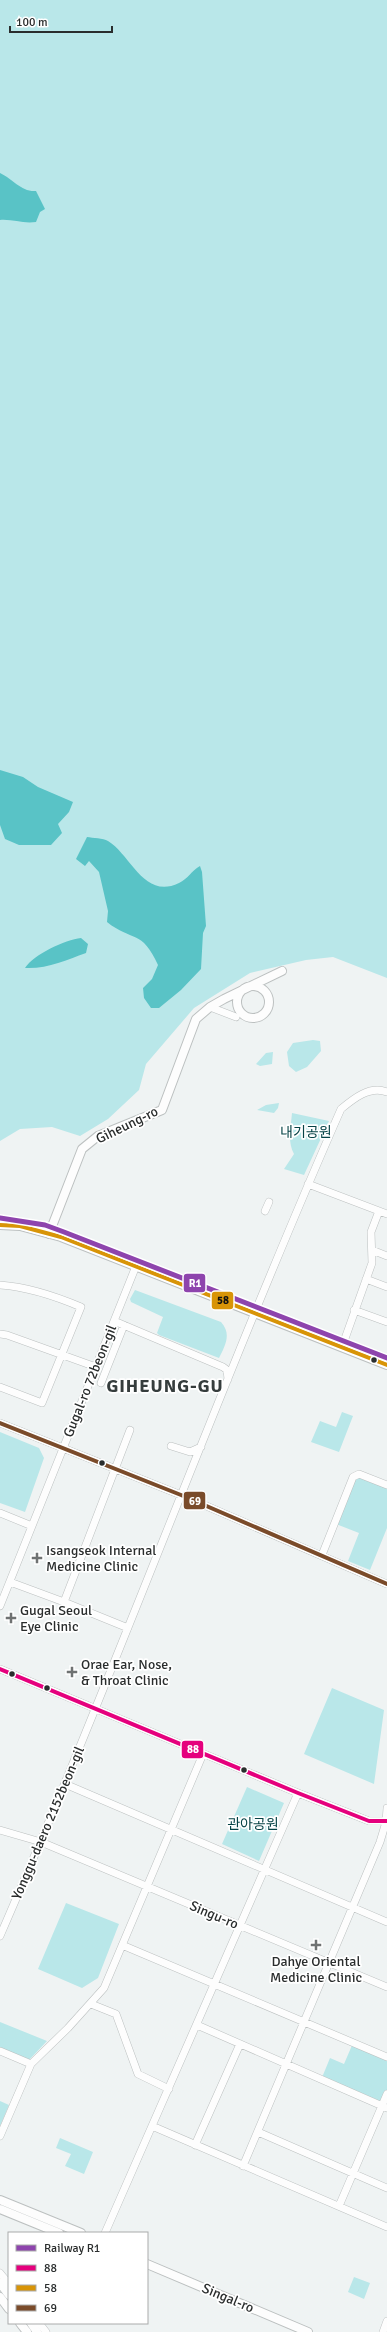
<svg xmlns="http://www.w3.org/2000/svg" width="387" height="2332" font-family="Signika,'Noto Sans KR',sans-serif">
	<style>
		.green { fill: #b9e7e9 }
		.water { fill: #59c3c6 }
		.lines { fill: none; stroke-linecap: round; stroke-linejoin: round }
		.minor-casing { stroke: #bcc0c0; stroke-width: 8 }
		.major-casing { stroke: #bcc0c0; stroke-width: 10 }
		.minor { stroke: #fdfdfd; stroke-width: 7 }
		.major { stroke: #fdfdfd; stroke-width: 8 }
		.bus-1-casing { stroke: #fff; stroke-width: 7 }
		.bus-2-casing { stroke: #fff; stroke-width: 7 }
		.bus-3-casing { stroke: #fff; stroke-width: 7 }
		.bus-1 { stroke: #e5007d; stroke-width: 4 }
		.bus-2 { stroke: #d89407; stroke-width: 4 }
		.bus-3 { stroke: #7a4b2a; stroke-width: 4 }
		.rail-1-casing { stroke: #fff; stroke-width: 8 }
		.rail-1 { stroke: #8e44ad; stroke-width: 5 }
		.bus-dot { fill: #2a2d2d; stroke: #fff; stroke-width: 1.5 }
		.poi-dot { fill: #6f7272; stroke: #fff; stroke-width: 1.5 }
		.labels { text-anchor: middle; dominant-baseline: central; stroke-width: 3.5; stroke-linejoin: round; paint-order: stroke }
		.street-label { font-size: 14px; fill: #2a2d2d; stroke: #fff }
		.park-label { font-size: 14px; fill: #064346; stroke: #fff }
		.poi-label { font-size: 14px; fill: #2a2d2d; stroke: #fff; text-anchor: start }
		.district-label { font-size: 18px; font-weight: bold; letter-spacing: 1px; fill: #363d3d; stroke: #fff }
		.line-badge { stroke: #fff; stroke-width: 1.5 }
		.badge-label { font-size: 11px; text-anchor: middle; font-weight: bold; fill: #fff }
		.pale-badge-label { font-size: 11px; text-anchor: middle; font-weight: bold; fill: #111 }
	</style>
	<rect width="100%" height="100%" fill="#eff3f3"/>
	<!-- green -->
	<path class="green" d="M0 0H387V978L333 957 306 960 250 973 194 1008 146 1064 139 1090 108 1119 80 1136 52 1127 20 1129 0 1141Z
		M313 1040 320 1041 321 1051 307 1067 296 1072 289 1066 287 1052 293 1043Z
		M273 1052 272 1064 260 1066 256 1064 266 1053Z
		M279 1103 278 1108 274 1113 257 1110 266 1105Z
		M292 1113 329 1121 304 1175 284 1169 294 1154C287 1141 291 1126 292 1113Z
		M135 1290 221 1322C232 1334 225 1346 219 1358L159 1335 157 1333 163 1317 131 1302 130 1299Z
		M342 1412 353 1416 339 1452 311 1442 320 1421 336 1427Z
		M0 1432 39 1448 44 1458 25 1512 0 1503Z
		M361 1477 387 1487V1528L370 1570 348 1561 359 1533 336 1524 354 1480Z
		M332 1688 384 1710 374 1784 304 1754Z
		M247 1787 284 1803 259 1861 222 1844Z
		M66 1903 119 1924 98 1978 82 1988 38 1969Z
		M0 2022 47 2041 29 2060 0 2049Z
		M353 2043 387 2057V2094L382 2106 321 2080 330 2058 344 2064Z
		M0 2101 9 2105 0 2126Z
		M60 2138 93 2152 84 2174 65 2166 71 2154 56 2148Z
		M354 2277 370 2283 364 2299 348 2292Z"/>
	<!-- water -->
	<path class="water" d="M0 173C13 179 21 192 36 191L45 209 40 212 36 222C23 224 13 219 0 220Z
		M0 770 23 777 38 787 73 802 69 812 58 824 62 833 51 845H19L5 839 0 825Z
		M87 837C93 838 103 838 108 841 131 855 144 900 179 883 188 879 191 871 200 866L202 872 206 926 203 933 201 969 181 990 159 1008H151L144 998 143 988 152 979 158 965C142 929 132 942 107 922L108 911 99 872 89 861 85 866 76 859Z
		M81 938 88 944 86 953C66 960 48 969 25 968 34 954 65 940 81 938Z"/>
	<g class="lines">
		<!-- minor casing -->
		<g class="minor-casing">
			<path id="minor" d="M210 1007 236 1017
				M308 1184 387 1214
				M265 1211 269 1202
				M372 1250 387 1256
				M366 1279 387 1287
				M0 1285C29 1287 55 1296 81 1307L42 1403 0 1387
				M354 1310 387 1322
				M114 1321 223 1367 227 1370 228 1379
				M0 1334 7 1335 96 1367
				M342 1347 372 1263 371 1232 379 1211
				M101 1383 124 1325
				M0 1423 181 1495 387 1584
				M171 1446 190 1452 201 1447
				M0 1513 32 1526
				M322 1555 353 1477 359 1474 387 1485
				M10 1582 64 1602 130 1430
				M64 1602 128 1628
				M0 1606 136 1266
				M0 1669 298 1793 369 1821H387
				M65 1784 387 1922
				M0 1830 41 1842 387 1987
				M0 1936C119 1663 221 1382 341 1109 353 1099 370 1085 387 1092
				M122 1945 387 2057
				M91 2004 116 2014 138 2074 169 2089
				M197 2025 387 2108
				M0 2051 31 2064
				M152 2126 387 2227
				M258 2132 387 2188
				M0 2136 31 2064 68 2028 104 1988 203 1754
				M195 2145 240 2044
				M243 2166 380 1842 386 1822 387 1808
				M339 2206 387 2094
				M105 2233 298 1793
				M0 2273 9 2284
				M39 2323 46 2332
				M383 2332 387 2321"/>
		</g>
		<!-- major casing -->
		<g class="major-casing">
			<path id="major" d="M237 1002a16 16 0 1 1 32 0a16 16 0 1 1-32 0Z
				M0 1225 20 1226 61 1237 387 1365
				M49 1234 82 1149 98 1136 162 1110 196 1019 210 1007 224 999 282 971
				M0 2200 81 2233
				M0 2209 59 2233
				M147 2264 308 2332
				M0 2283 9 2295
				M0 2297 9 2309
				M20 2323 27 2332
				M31 2323 37 2332"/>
		</g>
		<!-- minor -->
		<use href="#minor" class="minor"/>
		<!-- major -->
		<use href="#major" class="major"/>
		<!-- bus-1 casing -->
		<g class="bus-1-casing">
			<path id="bus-1" d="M0 1669 298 1793 369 1821H387"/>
		</g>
		<!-- bus-2 casing -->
		<g class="bus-2-casing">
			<path id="bus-2" d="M0 1225 20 1226 61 1237 387 1365"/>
		</g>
		<!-- bus-3 casing -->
		<g class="bus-3-casing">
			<path id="bus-3" d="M0 1423 181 1495 387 1584"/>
		</g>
		<!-- bus-1 -->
		<use href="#bus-1" class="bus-1"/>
		<!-- bus-2 -->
		<use href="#bus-2" class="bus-2"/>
		<!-- bus-3 -->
		<use href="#bus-3" class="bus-3"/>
		<!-- rail-1 casing -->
		<g class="rail-1-casing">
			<path id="rail-1" d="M0 1218 45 1225 64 1232 387 1358"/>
		</g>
		<!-- rail-1 -->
		<use href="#rail-1" class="rail-1"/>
	</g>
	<!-- markers -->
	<g class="bus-dot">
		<circle cx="374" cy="1360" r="3.5"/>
		<circle cx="102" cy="1463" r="3.5"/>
		<circle cx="12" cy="1674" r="3.5"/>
		<circle cx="47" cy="1688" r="3.5"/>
		<circle cx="244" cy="1770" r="3.5"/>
	</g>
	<g class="poi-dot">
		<path d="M35 1552h4v4h4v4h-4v4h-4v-4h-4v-4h4z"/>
		<path d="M9 1612h4v4h4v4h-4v4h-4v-4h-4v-4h4z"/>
		<path d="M70 1666h4v4h4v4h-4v4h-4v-4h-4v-4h4z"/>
		<path d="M314 1939h4v4h4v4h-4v4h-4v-4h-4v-4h4z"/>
	</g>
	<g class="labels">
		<!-- street labels -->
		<g class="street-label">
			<text transform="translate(127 1125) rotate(-26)">Giheung-ro</text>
			<text transform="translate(90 1381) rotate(-68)">Gugal-ro 72beon-gil</text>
			<text transform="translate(48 1823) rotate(-67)">Yonggu-daero 2152beon-gil</text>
			<text transform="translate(214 1915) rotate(23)">Singu-ro</text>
			<text transform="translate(228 2298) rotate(23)">Singal-ro</text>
		</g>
		<!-- park labels -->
		<g class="park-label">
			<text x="306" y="1132">내기공원</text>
			<text x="253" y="1824">관아공원</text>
		</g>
		<!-- poi labels -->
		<g class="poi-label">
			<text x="46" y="1550">Isangseok Internal<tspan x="46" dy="16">Medicine Clinic</tspan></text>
			<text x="20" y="1610">Gugal Seoul<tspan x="20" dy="16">Eye Clinic</tspan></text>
			<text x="81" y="1664">Orae Ear, Nose,<tspan x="81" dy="16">&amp; Throat Clinic</tspan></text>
			<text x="316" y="1961" text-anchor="middle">Dahye Oriental<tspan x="316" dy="16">Medicine Clinic</tspan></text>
		</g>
		<!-- district labels -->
		<g class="district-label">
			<text x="165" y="1386">GIHEUNG-GU</text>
		</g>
	</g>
	<g class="line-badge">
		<rect x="183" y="1273" width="23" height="20" rx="4" fill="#8e44ad"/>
		<rect x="211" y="1291" width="23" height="19" rx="4" fill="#d89407"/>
		<rect x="183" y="1491" width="23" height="19" rx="4" fill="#7a4b2a"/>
		<rect x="181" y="1740" width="23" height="19" rx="4" fill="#e5007d"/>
	</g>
	<g class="badge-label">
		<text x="195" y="1287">R1</text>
		<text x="195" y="1505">69</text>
		<text x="193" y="1753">88</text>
	</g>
	<g class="pale-badge-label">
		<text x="223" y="1304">58</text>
	</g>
	<!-- legend -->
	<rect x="8" y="2232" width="140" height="92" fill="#ffffff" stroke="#aaabab"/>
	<rect x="16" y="2245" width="20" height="6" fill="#8e44ad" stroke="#aaabab"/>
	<text x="44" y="2252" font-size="12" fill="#2a2d2d">Railway R1</text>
	<rect x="16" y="2265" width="20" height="6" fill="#e5007d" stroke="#aaabab"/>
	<text x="44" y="2272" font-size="12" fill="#2a2d2d">88</text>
	<rect x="16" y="2285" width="20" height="6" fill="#d89407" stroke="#aaabab"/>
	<text x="44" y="2292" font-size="12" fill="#2a2d2d">58</text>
	<rect x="16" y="2305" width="20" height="6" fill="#7a4b2a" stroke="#aaabab"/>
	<text x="44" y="2312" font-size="12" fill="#2a2d2d">69</text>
	<!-- scale -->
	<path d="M10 26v6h102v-6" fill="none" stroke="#2a2d2d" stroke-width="2"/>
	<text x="16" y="26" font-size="12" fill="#2a2d2d" stroke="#ffffff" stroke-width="3" paint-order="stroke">100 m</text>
</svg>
